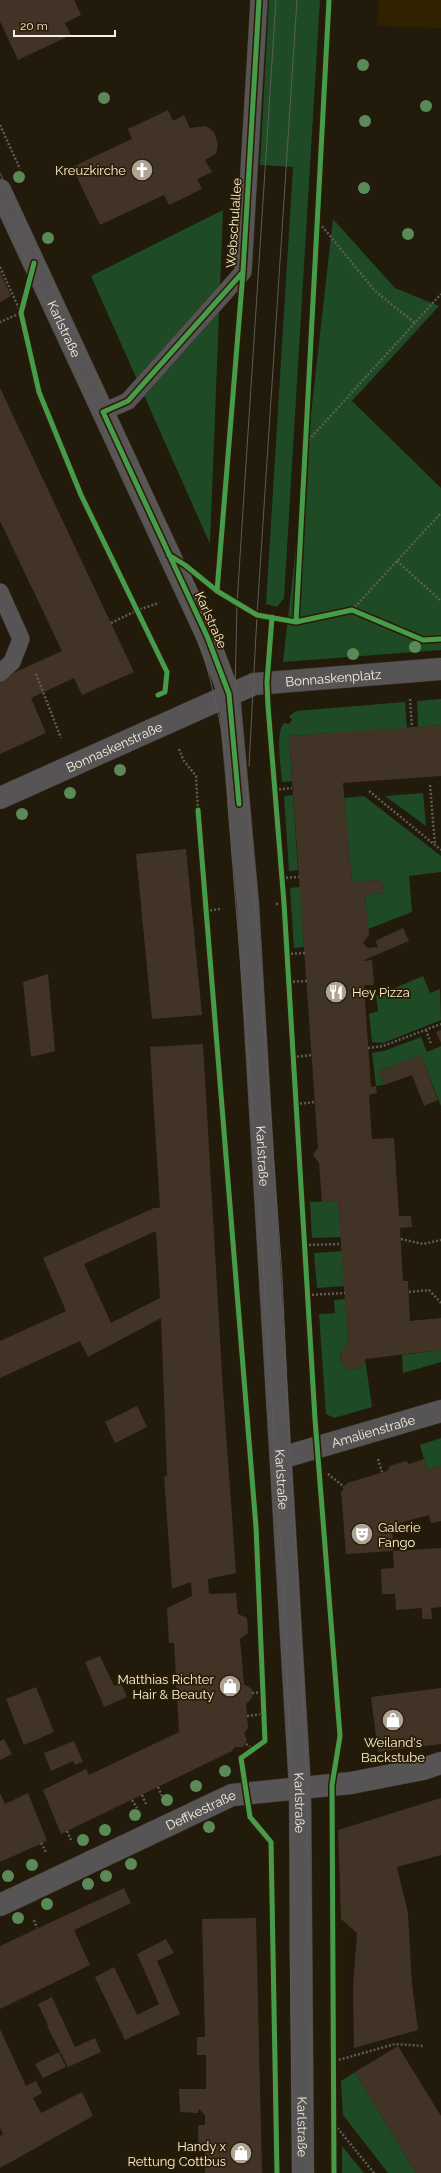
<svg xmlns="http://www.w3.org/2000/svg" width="441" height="2173" font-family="Raleway,sans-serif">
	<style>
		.built { fill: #312101 }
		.green { fill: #1e4b25 }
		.building { fill: #413427; fill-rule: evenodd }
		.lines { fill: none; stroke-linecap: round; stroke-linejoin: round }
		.service-casing { stroke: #3e372a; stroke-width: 18 }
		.minor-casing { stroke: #3e372a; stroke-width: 23 }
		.tertiary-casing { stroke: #3e372a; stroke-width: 23 }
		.path { stroke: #5f5b58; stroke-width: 2.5; stroke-dasharray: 2 2; stroke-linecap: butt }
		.service { stroke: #575456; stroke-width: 17 }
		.minor { stroke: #575456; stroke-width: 22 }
		.tertiary { stroke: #575456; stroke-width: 22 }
		.tram { stroke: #5e5b57; stroke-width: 1 }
		.cycleway-casing { stroke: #2b1d02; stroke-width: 8 }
		.cycleway { stroke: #469c4c; stroke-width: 5 }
		.tree { fill: #5b8a58 }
		.labels { text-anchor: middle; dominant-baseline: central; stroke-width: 3.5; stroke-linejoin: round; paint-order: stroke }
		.poi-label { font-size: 13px; fill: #f8efdf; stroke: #2b1d02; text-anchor: end }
		.street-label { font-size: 13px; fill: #f8efdf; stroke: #2b1d02 }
	</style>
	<rect width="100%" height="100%" fill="#221a0b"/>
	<!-- built -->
	<path class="built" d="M379 0H441V28L377 26Z"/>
	<!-- green -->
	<path class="green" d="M269 0H320L284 598 277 607 266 604 293 167 260 165Z
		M223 210 210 544 91 276Z
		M333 219 395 288 439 306 352 401 441 488V650L283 662Z
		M441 699V725L418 727 417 701Z
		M405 702 407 728 289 736 292 781 282 782C281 767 275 734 284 723L289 724 292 720 289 716 296 711Z
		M423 793 426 826 385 796Z
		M293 795 298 870 289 871 284 796Z
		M364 796 441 856V872L409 876 412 912 368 929 365 895 383 893 382 880 352 882 344 798Z
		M300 887 304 947 294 948 290 888Z
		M423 976 430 993 440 989 441 1020 383 1043 372 1042 369 1014 378 1011 376 996Z
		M421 1037 427 1052 441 1046V1106L421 1055 379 1071 384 1085 376 1086 372 1053 384 1051Z
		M338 1201 341 1237 312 1238 310 1202Z
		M342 1251 345 1286 317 1288 314 1253Z
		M346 1299 348 1345C326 1361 357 1383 365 1359L372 1407 334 1418 326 1414 319 1314 335 1313 334 1300Z
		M441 1350V1362L403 1373 402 1355Z
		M441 1438V1465L427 1470 420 1445Z
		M355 2072 416 2173H388L343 2115 341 2081Z
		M342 2146 364 2173H342Z"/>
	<!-- building -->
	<path class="building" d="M0 0H74L81 15 65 23 71 35 18 60 0 21Z
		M168 110 173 121 184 115 190 128 206 126 214 132 218 144 216 154 205 160 212 172 197 179 202 189 169 205 164 195 100 225 72 167 132 139 128 129Z
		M0 272 11 296 0 302Z
		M0 388 134 672 82 695 74 678 31 698 46 733 0 754V679L62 651 0 521Z
		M441 725V776L343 783 352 882 382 880 383 893 365 895 369 935 363 943 368 948 378 947 375 941 403 928 409 941 362 961 372 960 374 985H364L371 1087 376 1086 377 1093 369 1095 372 1139 394 1138 399 1216H411L412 1227 400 1228 403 1281H408L410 1321 441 1318V1350L365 1359 363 1365 356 1369 348 1370 342 1365 340 1357 342 1350 348 1345 338 1201 322 1202 319 1163 313 1155 318 1147 289 736Z
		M186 849 202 1015 152 1019 136 854Z
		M48 974 55 1051 31 1057 23 982Z
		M441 1030V1043L436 1032Z
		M203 1044 223 1391 236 1573 208 1579 209 1594 236 1593 238 1614 247 1618 248 1633 240 1639 244 1684 252 1689V1698L246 1704 248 1728 244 1733 247 1740 243 1747H235L232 1751 61 1834 43 1790 86 1769 89 1775 179 1732 174 1643H169L167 1608 192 1596 191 1582 172 1589 164 1477 167 1476 161 1318 88 1357 80 1341 0 1378V1341L66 1311 43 1258 154 1208H160L150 1047ZM156 1231 160 1298 111 1323 84 1264Z
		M421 1055 438 1100 424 1106 412 1075 384 1085 379 1071Z
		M137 1406 147 1427 115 1443 105 1422Z
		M424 1459 427 1470 441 1465V1521L431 1523 429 1515 392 1525 393 1551 346 1554 341 1492 347 1483 387 1471 390 1466 406 1461 409 1464Z
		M441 1548V1607L431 1608 432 1619H422V1608L396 1610 395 1594H382L381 1569 394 1568 393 1551Z
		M100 1656 114 1686 121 1683 127 1697 104 1707 85 1662Z
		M36 1687 54 1732 24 1745 6 1699Z
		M441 1688V1744L378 1752 371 1697Z
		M4 1739 12 1754 0 1760V1741Z
		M74 1741 83 1762 75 1765 73 1761 51 1771 44 1753Z
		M0 1793 5 1804 28 1793 47 1841 0 1862Z
		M441 1798V1855L397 1867 408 1913 412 1984 418 2030 354 2048 353 1986 357 1933 341 1919 338 1830Z
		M124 1888 131 1903 74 1930 90 1965 0 2009V1946Z
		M256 1918 262 2173H205V2145H198V2125H205V2115L199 2109 198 2113 180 2112 179 2089H206V2055H197V2037H205L202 1919Z
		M166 1939 174 1953 157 1961 180 2014 125 2040 95 1977 114 1967 137 2015 159 2004 137 1954Z
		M52 1997 75 2047 95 2038 101 2052 68 2067 47 2026 48 2025 38 2004Z
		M0 2029 26 2086 36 2081 42 2093 33 2098 41 2113 82 2092 93 2116 0 2168V2136L3 2134 0 2128Z
		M398 2046 441 2116V2173H416L355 2072Z
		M59 2052 66 2067 43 2078 35 2064Z"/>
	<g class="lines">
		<!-- service casing -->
		<g class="service-casing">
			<path id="service" d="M103 412 128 401 243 272 259 0
				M0 592 21 639 12 662 0 673"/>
		</g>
		<!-- minor casing -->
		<g class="minor-casing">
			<g id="minor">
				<path id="s1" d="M0 798 254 684 441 669"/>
				<path id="s2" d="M281 1458 441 1411"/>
				<path id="s3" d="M0 1905 232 1795 351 1783 423 1769 441 1763"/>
			</g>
		</g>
		<!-- tertiary casing -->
		<g class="tertiary-casing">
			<g id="tertiary">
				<path id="s4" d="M0 190 207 636 229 694 248 905 300 1788 303 2173"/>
			</g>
		</g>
		<!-- path -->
		<path class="path" d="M0 125 20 169
			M317 220 375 291 415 323
			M0 267 21 313 0 322
			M306 443 441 294
			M397 561 441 601
			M352 610 441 513
			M111 623 138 610 159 603
			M36 674 61 738
			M410 699 412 727
			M179 749 184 761 196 776 198 810
			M430 785 435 845
			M275 790 292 788
			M369 791 441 850
			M282 878 299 877
			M276 904 284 903
			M206 911 220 909
			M287 954 305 953
			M289 982 307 981
			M426 1030 431 1044
			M368 1048 383 1046 441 1024
			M293 1057 312 1055
			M296 1104 315 1102
			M401 1239 423 1244 441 1240
			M305 1245 341 1244
			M409 1292 429 1290 441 1303
			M308 1295 345 1293
			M378 1459 382 1472
			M328 1474 344 1487
			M252 1693 263 1692
			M247 1716 264 1714
			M246 1744 253 1749
			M158 1787 162 1796
			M142 1795 146 1804
			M132 1800 137 1808
			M67 1831 71 1840
			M41 1843 46 1852
			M34 1920 37 1928
			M335 2061 395 2044 424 2046
			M335 2125 374 2173"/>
		<!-- service -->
		<use href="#service" class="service"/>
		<!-- minor -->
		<use href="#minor" class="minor"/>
		<!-- tertiary -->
		<use href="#tertiary" class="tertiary"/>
		<!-- tram -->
		<path class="tram" d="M276 0 237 603 235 692 228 765V806L258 1182 285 1612 291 1789 290 1939 293 2173
			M0 173 198 594 223 649 232 682
			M0 204 189 613C206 658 217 702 225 750
			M236 700 247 791 282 1276 290 1455 298 1581 307 1787 312 2173
			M249 766 257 615 297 0"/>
		<!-- cycleway casing -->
		<g class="cycleway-casing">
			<path id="cycleway" d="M34 263 21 313 39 392 81 495 167 672 165 692 158 695
				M169 555 185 565 217 591 257 615 296 622 352 610 423 640 441 639
				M217 591 243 272 259 0
				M272 617 267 682 268 706 284 903 315 1419 340 1736 332 1785 334 2173
				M296 622 329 0
				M239 804 229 694 207 636 103 412 128 401 243 272
				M198 810 256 1527 265 1741 241 1758 250 1817 271 1842 277 2173"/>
		</g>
		<!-- cycleway -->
		<use href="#cycleway" class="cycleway"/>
	</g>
	<!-- trees -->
	<g class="tree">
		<circle cx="363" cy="65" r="6"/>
		<circle cx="104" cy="98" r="6"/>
		<circle cx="426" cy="106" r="6"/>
		<circle cx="365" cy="121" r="6"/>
		<circle cx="19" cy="177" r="6"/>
		<circle cx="364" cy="188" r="6"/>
		<circle cx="408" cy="234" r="6"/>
		<circle cx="48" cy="238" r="6"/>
		<circle cx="415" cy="647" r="6"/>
		<circle cx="353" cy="654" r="6"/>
		<circle cx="120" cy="770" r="6"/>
		<circle cx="70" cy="793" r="6"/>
		<circle cx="22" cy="814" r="6"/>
		<circle cx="225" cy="1771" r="6"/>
		<circle cx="196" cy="1786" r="6"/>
		<circle cx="167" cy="1800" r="6"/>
		<circle cx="135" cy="1815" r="6"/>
		<circle cx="209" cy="1827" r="6"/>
		<circle cx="105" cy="1830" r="6"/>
		<circle cx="83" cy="1840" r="6"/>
		<circle cx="131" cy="1864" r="6"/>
		<circle cx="32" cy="1865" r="6"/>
		<circle cx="8" cy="1876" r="6"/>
		<circle cx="106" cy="1876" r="6"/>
		<circle cx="88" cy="1884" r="6"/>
		<circle cx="47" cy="1904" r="6"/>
		<circle cx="18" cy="1918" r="6"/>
	</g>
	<!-- icons -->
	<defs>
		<g id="church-disc" transform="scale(1.15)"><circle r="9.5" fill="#ada495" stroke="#2b1d02"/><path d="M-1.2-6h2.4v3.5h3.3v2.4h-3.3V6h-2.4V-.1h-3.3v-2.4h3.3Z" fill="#fff"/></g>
		<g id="restaurant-disc" transform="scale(1.15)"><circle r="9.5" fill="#ada495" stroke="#2b1d02"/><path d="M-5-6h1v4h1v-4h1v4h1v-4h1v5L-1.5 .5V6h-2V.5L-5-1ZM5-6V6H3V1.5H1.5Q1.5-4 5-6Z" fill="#fff"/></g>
		<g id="theatre-disc" transform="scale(1.15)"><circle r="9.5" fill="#ada495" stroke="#2b1d02"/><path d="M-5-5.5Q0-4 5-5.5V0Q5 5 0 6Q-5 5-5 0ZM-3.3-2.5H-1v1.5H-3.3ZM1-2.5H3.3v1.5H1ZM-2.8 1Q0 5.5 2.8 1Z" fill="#fff"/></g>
		<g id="shop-disc" transform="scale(1.15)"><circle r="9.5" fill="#ada495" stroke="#2b1d02"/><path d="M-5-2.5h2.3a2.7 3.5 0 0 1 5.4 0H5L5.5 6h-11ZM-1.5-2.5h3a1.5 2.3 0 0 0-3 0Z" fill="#fff"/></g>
	</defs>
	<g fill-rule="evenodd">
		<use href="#church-disc" x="142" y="170"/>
		<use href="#restaurant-disc" x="336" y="992"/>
		<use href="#theatre-disc" x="362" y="1534"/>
		<use href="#shop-disc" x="230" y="1686"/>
		<use href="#shop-disc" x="393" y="1720"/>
		<use href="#shop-disc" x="241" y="2153"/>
	</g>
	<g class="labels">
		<!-- poi labels -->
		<g class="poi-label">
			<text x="126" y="170">Kreuzkirche</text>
			<text x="352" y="992" text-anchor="start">Hey Pizza</text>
			<text x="378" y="1527" text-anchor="start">Galerie<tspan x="378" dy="15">Fango</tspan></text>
			<text x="214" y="1679">Matthias Richter<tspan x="214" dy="15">Hair &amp; Beauty</tspan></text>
			<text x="393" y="1742" text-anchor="middle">Weiland's<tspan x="393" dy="15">Backstube</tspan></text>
			<text x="226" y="2146">Handy x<tspan x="226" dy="15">Rettung Cottbus</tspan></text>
		</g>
		<!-- street labels -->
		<g class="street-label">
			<text transform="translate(234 223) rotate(-86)">Webschulallee</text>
			<text stroke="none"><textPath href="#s4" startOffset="153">Karlstraße</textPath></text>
			<text transform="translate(211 620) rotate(66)">Karlstraße</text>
			<text stroke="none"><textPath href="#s1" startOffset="358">Bonnaskenplatz</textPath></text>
			<text stroke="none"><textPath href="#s1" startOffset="125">Bonnaskenstraße</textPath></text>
			<text stroke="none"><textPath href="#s4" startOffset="1017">Karlstraße</textPath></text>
			<text stroke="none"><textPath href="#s2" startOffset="96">Amalienstraße</textPath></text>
			<text stroke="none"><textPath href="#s4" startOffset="1341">Karlstraße</textPath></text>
			<text stroke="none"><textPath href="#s4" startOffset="1665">Karlstraße</textPath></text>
			<text stroke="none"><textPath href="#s3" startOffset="222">Deffkestraße</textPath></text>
			<text stroke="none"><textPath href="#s4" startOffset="1989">Karlstraße</textPath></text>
		</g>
	</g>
	<!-- scale -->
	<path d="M14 30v6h101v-6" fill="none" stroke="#f8efdf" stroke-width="2"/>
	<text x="20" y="30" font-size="12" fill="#f8efdf" stroke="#2b1d02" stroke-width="3" paint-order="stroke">20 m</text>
</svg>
